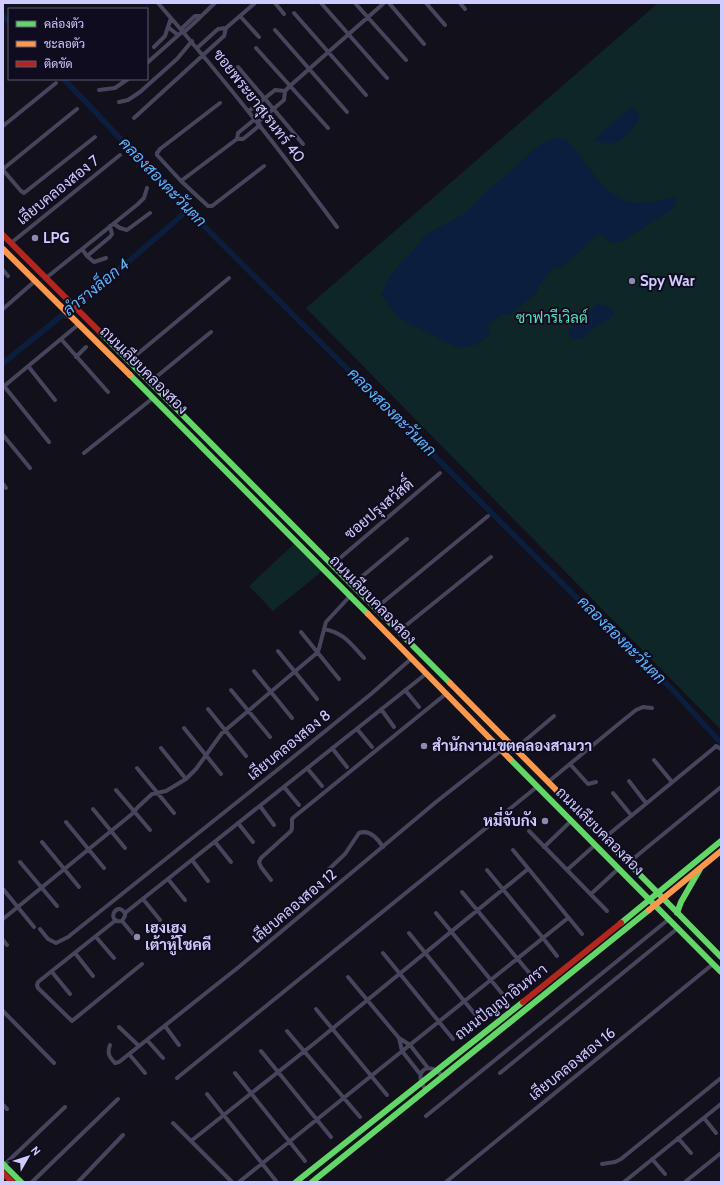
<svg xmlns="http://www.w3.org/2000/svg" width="724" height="1185" font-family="Cabin,Sarabun,sans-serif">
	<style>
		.green { fill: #0f2626 }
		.water { fill: #0c1e3d }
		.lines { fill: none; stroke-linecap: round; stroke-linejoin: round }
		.canal { stroke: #0c1e3d; stroke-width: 5.5 }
		.street { stroke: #46455c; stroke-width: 4 }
		.fast { stroke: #63d668; stroke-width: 6 }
		.slow { stroke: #ff974d; stroke-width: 6 }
		.jam { stroke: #b3261e; stroke-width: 6 }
		.poi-dot { fill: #8e8aaf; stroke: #0f0c1f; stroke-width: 1.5 }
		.labels { text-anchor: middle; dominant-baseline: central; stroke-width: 4; stroke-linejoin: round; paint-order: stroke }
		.street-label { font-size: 15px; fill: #d0cbff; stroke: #0f0c1f }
		.poi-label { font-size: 15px; font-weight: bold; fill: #d0cbff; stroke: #0f0c1f; text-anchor: start }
		.park-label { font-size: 15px; fill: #57dfba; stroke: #0f0c1f }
		.water-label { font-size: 16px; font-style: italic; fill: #59b5ff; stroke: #0f0c1f }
	</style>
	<rect width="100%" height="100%" fill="#12101b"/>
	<!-- green -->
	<path class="green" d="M658 3H721V730L306 308Z
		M297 541 325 569 273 611 249 586Z"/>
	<!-- water -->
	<path class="water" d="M633 106 640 117C636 126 634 128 627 135 615 146 609 144 594 141L597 136Z
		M556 137C561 139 567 141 570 143 576 148 581 157 585 163 615 202 627 211 676 196L675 207 625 240 613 244 598 234 563 267 554 268 539 285 537 292 511 315 502 314 488 325 490 334C478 344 471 350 454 346L400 319 381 295 392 273 411 253 425 235 462 215 482 195 502 179 538 146Z
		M597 304C605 305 609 306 614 312L609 319 592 329 581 339H571L568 331 575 323Z"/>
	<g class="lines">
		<!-- canal -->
		<path class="canal" d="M3 16 9 22
			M64 79 187 209 587 608 670 687 721 743
			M3 363 128 262 180 217 187 209"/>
		<!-- street -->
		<path class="street" d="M158 3C221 75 280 150 337 227
			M275 3 284 14
			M321 3 387 78
			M355 3 406 60
			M389 3 424 44
			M426 3 445 25
			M460 3 465 9
			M294 13 366 95
			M240 16 259 37
			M168 27 178 35
			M181 29 195 16H200
			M275 30 347 112
			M184 32C195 23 204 13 215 3
			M154 47 165 36 171 18
			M197 48 218 29 226 28 255 3
			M256 48 328 128
			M147 63 183 31
			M238 67 303 144
			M99 90 115 88 128 79
			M119 102 128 100 140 92 177 59 192 41
			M220 103 160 149 157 153V155L181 181 208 206H212L264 166
			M249 111 275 90 285 91
			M134 118 224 36 226 28
			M258 122 284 100 285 91 291 85 384 3
			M3 126 56 83
			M237 139 238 133 255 119
			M3 169 77 109
			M3 170 21 191 24 193 95 137
			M181 181 237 139H243L260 125
			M114 224 120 228 127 230 150 213
			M11 243 120 155
			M82 249 87 256 110 237 112 234 110 226
			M87 256 94 262 106 258
			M3 270 8 276
			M46 278 138 204 144 198 147 188
			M3 309 35 281
			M61 339 108 392
			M76 357 86 347
			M129 361 229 278
			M28 366 55 400
			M150 382 211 332
			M4 386 49 442
			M3 387 79 324
			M3 435 30 468
			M84 453 153 398
			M3 484 6 488
			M333 564 440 473
			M353 584 407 539
			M376 608 488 516
			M324 629C344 633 350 643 364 658
			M399 631 491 557
			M301 632 339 679
			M278 651 317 699
			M254 671 292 718
			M231 690 270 737
			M405 690 419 707
			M208 709 246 756
			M381 709 394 727
			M184 728 221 774
			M357 729 372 747
			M161 748 186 779
			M332 748 347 767
			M515 749 554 716
			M654 760 672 782
			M570 764 588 784 596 782
			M137 768 174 813
			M307 768 322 786
			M629 781 646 803
			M548 782 621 722 636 710 643 707 652 708
			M284 787 299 805
			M116 790 150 830
			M613 793 631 815
			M260 806 274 825
			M93 809 125 848
			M66 822 104 868
			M238 823 253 842
			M529 831 607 911
			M603 839 714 748 716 746 721 749
			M42 842 79 887
			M215 842 231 862
			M544 847 571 821
			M513 850 582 934
			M192 860 208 881
			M20 862 57 906
			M628 863 721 787
			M328 870 345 854 359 833C370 829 378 839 383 847
			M487 870 543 938 557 956
			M567 870 595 845
			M168 879 185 900
			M271 880 261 867 259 862 261 858 291 831 292 828V819L294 817 447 693
			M3 889 34 927
			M462 892 531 975
			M591 894 618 869
			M143 899 160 920
			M125 913C115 900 106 924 122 921L125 916V913L427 673
			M436 913 504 996
			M3 919 132 814 138 807 152 794 166 791 186 779 196 769 222 733 318 652 326 622 351 595
			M116 920 38 982 37 985 38 988 72 1021 142 964
			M122 921 137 939
			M40 929 48 939 56 943 68 937 276 771 371 694 412 658
			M409 933 478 1018
			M96 937 114 958
			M3 940 7 945
			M75 953 93 976
			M383 953 453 1039
			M52 972 70 994
			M348 977 399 1038 410 1045 428 1068
			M316 1009 387 1095
			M3 1011 54 1063
			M165 1026 179 1045
			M119 1027 139 1046
			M287 1031 360 1117
			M399 1038 402 1051 420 1074
			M147 1040 163 1058
			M110 1045C107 1053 109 1057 115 1063L119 1062 240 966 436 802 502 750
			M261 1051 331 1137
			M129 1054 145 1073
			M235 1073 305 1161
			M500 1073 678 928
			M177 1078 538 786
			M426 1090C411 1071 430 1060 442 1076
			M207 1094 276 1181
			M3 1105 7 1109
			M426 1116 669 919
			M704 1118 716 1133
			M173 1123 232 1182
			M678 1138 691 1153
			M191 1141 316 1042 528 869
			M652 1159 665 1174
			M602 1164 615 1162 621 1159 721 1078
			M3 1166 65 1107
			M32 1182 118 1099
			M78 1182 123 1135
			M239 1182 568 918
			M446 1182 713 964
			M624 1182 721 1104
			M685 1182 721 1153"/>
		<!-- fast -->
		<path class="fast" d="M101 333 450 683
			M130 375 368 614
			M510 759 721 972
			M579 813 721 957
			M677 913 681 902 700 869
			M621 923 721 841
			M3 1164 21 1182
			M296 1182 523 1002
			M312 1182 649 910"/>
		<!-- slow -->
		<path class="slow" d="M3 249 130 375
			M368 614 510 759
			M450 683 579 813
			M649 910 721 851"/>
		<!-- jam -->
		<path class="jam" d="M3 235 101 333
			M523 1002 621 923
			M3 1173 12 1182"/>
	</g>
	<!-- markers -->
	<g class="poi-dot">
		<circle cx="35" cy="238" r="4"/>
		<circle cx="632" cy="281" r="4"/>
		<circle cx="424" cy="746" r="4"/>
		<circle cx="545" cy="821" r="4"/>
		<circle cx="137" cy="937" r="4"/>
	</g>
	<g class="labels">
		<!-- street labels -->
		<g class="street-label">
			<text transform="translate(259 106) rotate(52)">ซอยพระยาสุเรนทร์ 40</text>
			<text transform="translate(58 190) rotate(-39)">เลียบคลองสอง 7</text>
			<text transform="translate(144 370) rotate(45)">ถนนเลียบคลองสอง</text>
			<text transform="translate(379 509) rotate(-40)">ซอยปรุงสวัสดิ์</text>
			<text transform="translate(373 600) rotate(46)">ถนนเลียบคลองสอง</text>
			<text transform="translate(289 745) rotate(-39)">เลียบคลองสอง 8</text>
			<text transform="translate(600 831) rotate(45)">ถนนเลียบคลองสอง</text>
			<text transform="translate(294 906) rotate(-40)">เลียบคลองสอง 12</text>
			<text transform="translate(501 1002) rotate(-38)">ถนนปัญญาอินทรา</text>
			<text transform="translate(572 1064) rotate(-39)">เลียบคลองสอง 16</text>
		</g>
		<!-- poi labels -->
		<g class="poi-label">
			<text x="43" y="238">LPG</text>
			<text x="640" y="281">Spy War</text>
			<text x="432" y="746">สำนักงานเขตคลองสามวา</text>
			<text x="537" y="821" text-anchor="end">หมี่จับกัง</text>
			<text x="145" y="928">เฮงเฮง<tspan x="145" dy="17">เต้าหู้โชคดี</tspan></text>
		</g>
		<!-- park labels -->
		<g class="park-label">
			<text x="552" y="318">ซาฟารีเวิลด์</text>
		</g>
		<!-- water labels -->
		<g class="water-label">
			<text transform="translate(163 182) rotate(46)">คลองสองตะวันตก</text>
			<text transform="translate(96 287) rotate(-39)">ลำรางล็อก 4</text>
			<text transform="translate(392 412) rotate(45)">คลองสองตะวันตก</text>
			<text transform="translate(622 640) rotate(45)">คลองสองตะวันตก</text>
		</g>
	</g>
	<!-- border -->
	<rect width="724" height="1185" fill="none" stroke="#d0cbff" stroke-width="8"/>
	<!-- legend -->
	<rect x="8" y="8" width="140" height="72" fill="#0f0c1f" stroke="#5c5879"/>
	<rect x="16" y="21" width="20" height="6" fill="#63d668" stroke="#5c5879"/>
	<text x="44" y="28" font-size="12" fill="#d0cbff">คล่องตัว</text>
	<rect x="16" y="41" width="20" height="6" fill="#ff974d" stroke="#5c5879"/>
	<text x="44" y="48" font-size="12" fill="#d0cbff">ชะลอตัว</text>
	<rect x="16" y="61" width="20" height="6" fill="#b3261e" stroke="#5c5879"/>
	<text x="44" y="68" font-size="12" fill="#d0cbff">ติดขัด</text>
	<!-- north arrow -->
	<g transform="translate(28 1157) rotate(51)" stroke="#0f0c1f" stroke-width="3" paint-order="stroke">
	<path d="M0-3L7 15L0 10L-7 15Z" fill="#d0cbff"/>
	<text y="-6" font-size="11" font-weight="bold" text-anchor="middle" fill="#d0cbff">N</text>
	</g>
</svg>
